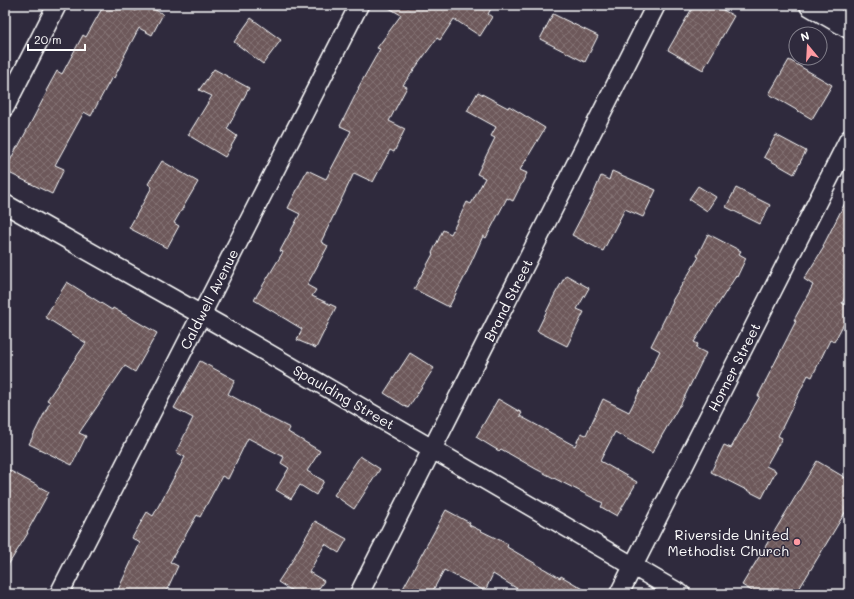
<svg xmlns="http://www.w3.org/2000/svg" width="854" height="599" font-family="Mali,sans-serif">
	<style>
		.building { fill: url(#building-cross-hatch); stroke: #fff }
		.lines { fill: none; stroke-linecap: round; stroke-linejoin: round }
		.street-casing { stroke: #fff; stroke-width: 21 }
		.secondary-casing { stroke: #fff; stroke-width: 25 }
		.street { stroke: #2f2a3d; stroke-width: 18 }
		.secondary { stroke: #2f2a3d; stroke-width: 22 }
		.poi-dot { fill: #ff9aa2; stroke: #2f2a3d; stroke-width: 1.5 }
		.labels { text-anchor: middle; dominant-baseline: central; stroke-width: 3; stroke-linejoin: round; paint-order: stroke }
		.street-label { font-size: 14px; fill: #fff; stroke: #2f2a3d }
		.poi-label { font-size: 14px; fill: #fff; stroke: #2f2a3d; text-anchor: end }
	</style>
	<defs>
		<pattern id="building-cross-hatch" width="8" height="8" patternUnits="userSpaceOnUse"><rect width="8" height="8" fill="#6d595a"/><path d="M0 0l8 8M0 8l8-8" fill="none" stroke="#837273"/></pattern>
	</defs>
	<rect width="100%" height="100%" fill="#2f2a3d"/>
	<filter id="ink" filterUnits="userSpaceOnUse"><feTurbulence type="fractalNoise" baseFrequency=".025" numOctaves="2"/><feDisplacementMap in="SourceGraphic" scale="8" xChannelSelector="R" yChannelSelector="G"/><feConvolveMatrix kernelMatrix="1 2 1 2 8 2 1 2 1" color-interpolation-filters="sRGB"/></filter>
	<g filter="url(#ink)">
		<!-- building -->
		<path class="building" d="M104 5H124L136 11 139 5H146L163 14 152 35 139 28 124 56H125L114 78 112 77 91 116 84 112 55 165 64 169 52 194 5 171 17 147H18L47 92 46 91 57 71 62 74 83 35 86 37Z
			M384 5H493L488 14 492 17 480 36 454 19 440 40 437 38 403 85 407 87 389 121 405 129 394 152 390 150 373 182 354 173 321 242 328 246 307 285 316 290 312 296 336 307 316 348 297 340 302 329 254 300 283 252 280 251 300 214 288 208 307 170 326 179 351 131 340 126 359 88H358L380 49 377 48 401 15Z
			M694 5H714L734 16 703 70 668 50Z
			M553 14 598 36 585 62 540 39Z
			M251 18 281 40 263 64 234 42Z
			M789 60 832 85 812 119 769 94Z
			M214 69 249 88 227 129 237 136 225 157 188 135 212 96 199 90Z
			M478 92 508 108 509 106 545 128 520 170 527 173 513 201 507 198 486 238 483 236 465 276 449 307 414 289 433 254 432 253 443 230 451 234 467 202 471 204 485 178 477 174 495 138 491 136 496 127 467 111Z
			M776 135 806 151 794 174 764 157Z
			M162 161 198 182 174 223 179 226 167 248 129 228 152 187 148 184Z
			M612 171 656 190 643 217 625 209 603 251 572 235 593 195 601 176 609 180Z
			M698 186 716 197 707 211 689 199Z
			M736 188 770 205 760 224 726 207Z
			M849 195V291L842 303 849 307V314L834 342 830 340 812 377 808 375 778 436 782 438 766 466 776 471 762 498 711 472 724 445 731 448 760 396H758L796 321 794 320 813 285 804 279 824 247 823 246Z
			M708 234 741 251 739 254 746 258 737 277 736 276 694 342 698 344 696 348 706 353 680 406H679L652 453 615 432 600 461 637 482 617 516 601 507 603 503 536 469 501 449 499 451 476 437 498 399 522 413 520 416 575 446 581 433 586 435 603 399 629 412 660 351 651 346 673 302 672 301 699 257 697 256Z
			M566 275 589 288 577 309 584 312 567 346 537 331 555 294Z
			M67 282 112 310 113 308 157 333 135 372 125 366 79 433 86 436 72 465 29 444 50 402 47 400 86 343 45 317Z
			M410 353 434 368 408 408 384 393Z
			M200 361 235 380 228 394 259 411 258 412 290 428 288 432 320 451 307 471 324 481 316 495 300 485 291 499 276 490 289 468 281 463 284 457 248 438 228 479 222 476 200 517 197 515 170 562 178 566 165 594H116L140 543 132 538 147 512 153 516 185 457 176 452 193 418 174 408Z
			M360 456 380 469 354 509 334 495Z
			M817 461 849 480V506L796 594H757L742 585Z
			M5 468 49 492 27 532 28 533 5 570Z
			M446 510 470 523 469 525 508 544 507 547 560 578 561 576 592 594H526L493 574 485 591 444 570 431 594H400Z
			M315 521 347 539 339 553 325 544 309 572 324 581 315 594H297L278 582 292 561Z"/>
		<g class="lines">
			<!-- street casing -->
			<g class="street-casing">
				<path id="street" d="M5 107 57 5
					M5 204 223 327 681 594
					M59 594 359 5
					M359 594 656 5
					M619 594 849 139"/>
			</g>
			<!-- secondary casing -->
			<g class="secondary-casing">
				<path id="secondary" d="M811 5 849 27"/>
			</g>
			<!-- street -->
			<use href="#street" class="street"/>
			<!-- secondary -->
			<use href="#secondary" class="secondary"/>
		</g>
	</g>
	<!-- markers -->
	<circle class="poi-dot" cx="797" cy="542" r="4"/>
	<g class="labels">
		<!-- street labels -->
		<g class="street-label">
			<text transform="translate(209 299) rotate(-63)">Caldwell Avenue</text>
			<text transform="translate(508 300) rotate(-63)">Brand Street</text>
			<text transform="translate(734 367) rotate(-63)">Horner Street</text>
			<text transform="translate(344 397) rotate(30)">Spaulding Street</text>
		</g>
		<!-- poi labels -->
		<g class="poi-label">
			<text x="789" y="534">Riverside United<tspan x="789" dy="16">Methodist Church</tspan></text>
		</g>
	</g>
	<!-- margin -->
	<rect width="854" height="599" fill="none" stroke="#2f2a3d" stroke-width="20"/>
	<rect x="10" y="10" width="834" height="579" fill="none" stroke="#fff" stroke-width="1.5" filter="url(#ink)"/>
	<!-- north arrow -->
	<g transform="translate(808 46) rotate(342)"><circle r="19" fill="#2f2a3d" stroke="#827f8b"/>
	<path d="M0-3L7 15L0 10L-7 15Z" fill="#ff9aa2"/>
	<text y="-6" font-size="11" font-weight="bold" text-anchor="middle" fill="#ffffff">N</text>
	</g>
	<!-- scale -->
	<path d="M28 44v6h57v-6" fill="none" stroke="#ffffff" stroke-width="2"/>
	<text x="34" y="44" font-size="12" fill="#ffffff" stroke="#2f2a3d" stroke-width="3" paint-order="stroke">20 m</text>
</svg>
